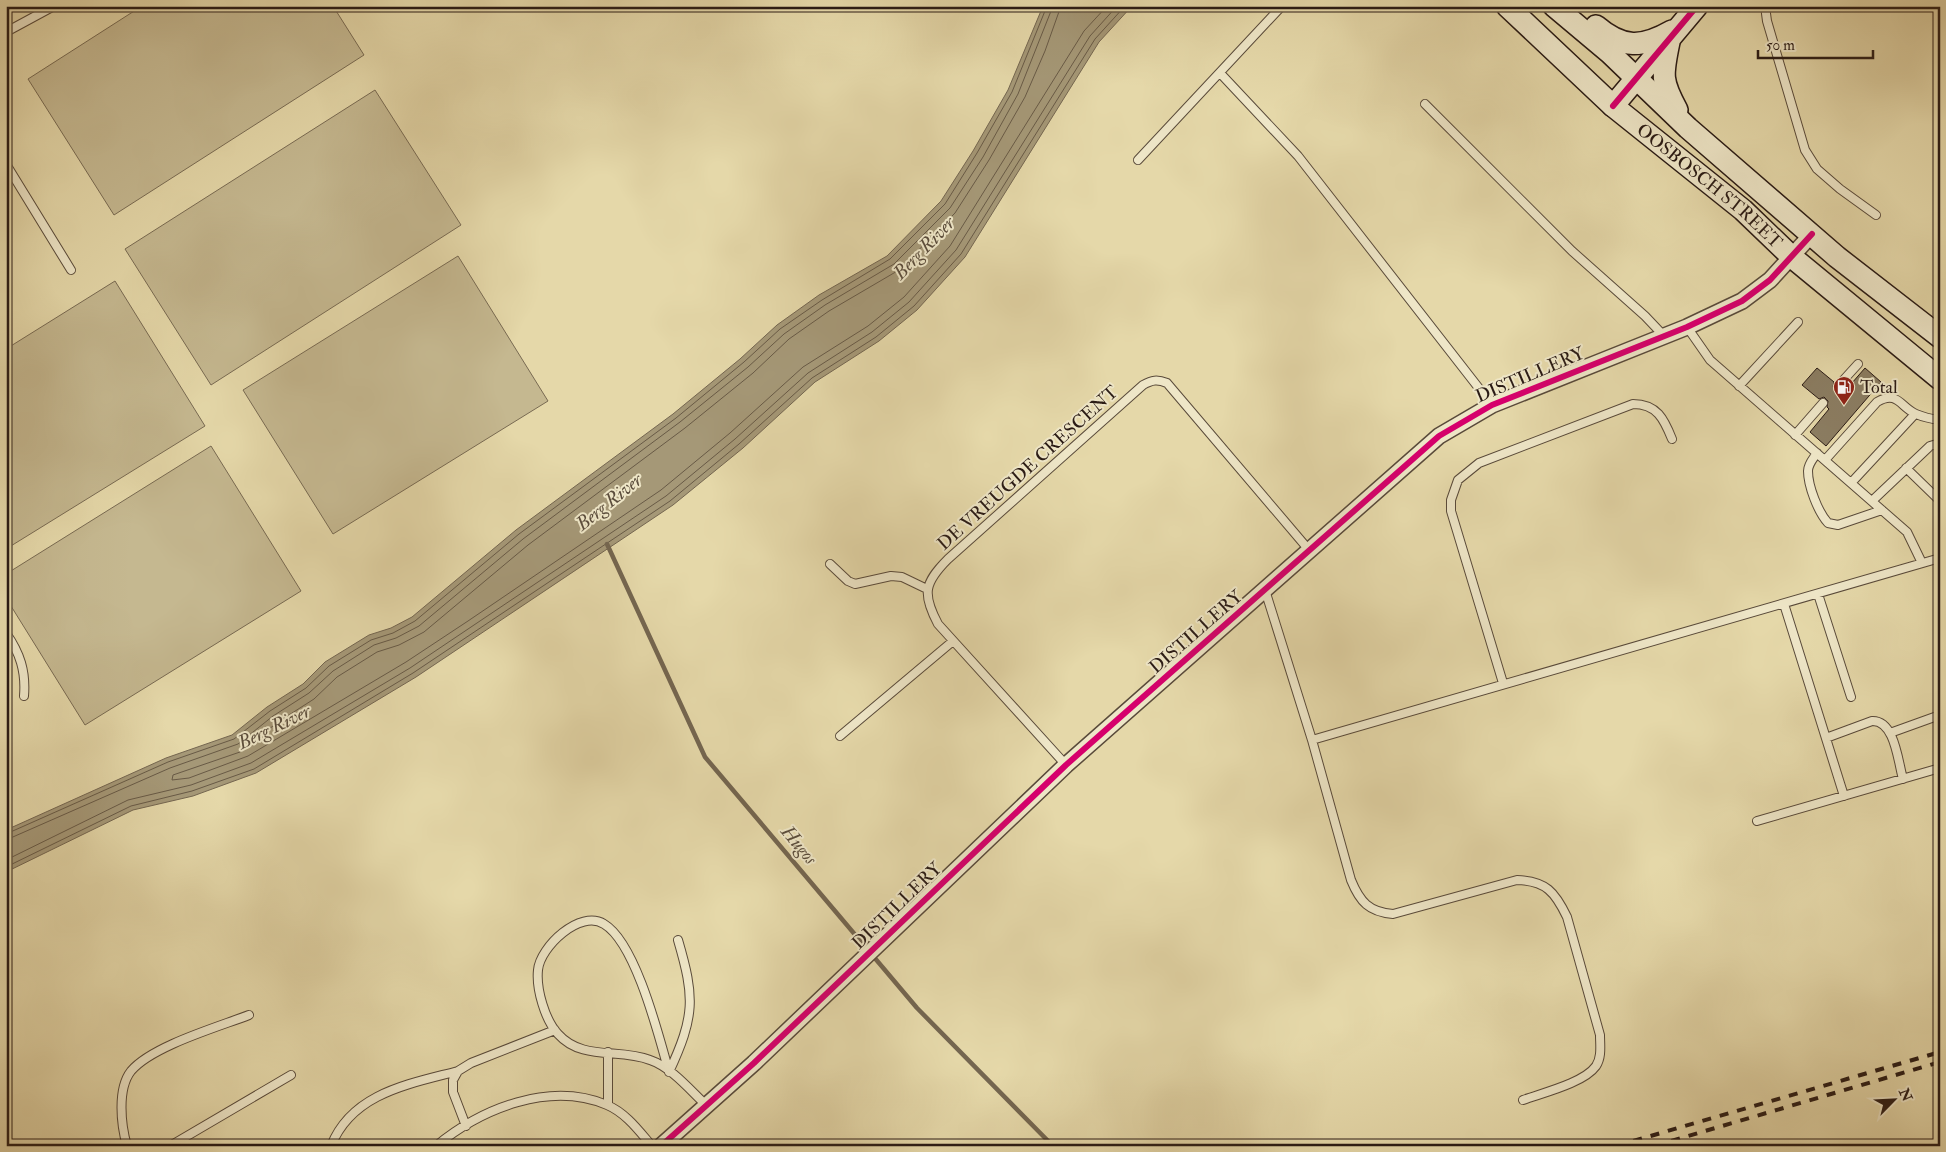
<svg xmlns="http://www.w3.org/2000/svg" width="1946" height="1152" font-family="'IM FELL Double Pica',serif">
	<style>
		.green { fill: #c5b890; stroke: #786a52 }
		.water { fill: #a59877; stroke: #746650 }
		.lines { fill: none; stroke-linecap: round; stroke-linejoin: round }
		.shore { stroke: #685a46; stroke-width: 1 }
		.stream { stroke: #746650; stroke-width: 4.5 }
		.building { fill: #8b7d62; stroke: #2a1b15 }
		.lane-casing { stroke: #594a3a; stroke-width: 10 }
		.street-casing { stroke: #594a3a; stroke-width: 18 }
		.secondary-casing { stroke: #2a1b15; stroke-width: 24 }
		.lane { stroke: #eee6c7; stroke-width: 8 }
		.street { stroke: #eee6c7; stroke-width: 15 }
		.secondary { stroke: #eee6c7; stroke-width: 21 }
		.rail { stroke: #2a1b15; stroke-width: 4; stroke-dasharray: 9 9; stroke-linecap: butt }
		.cycleway-casing { stroke: #eee6c7; stroke-width: 9 }
		.cycleway { stroke: #d6006c; stroke-width: 6 }
		.labels { text-anchor: middle; dominant-baseline: central; stroke-width: 4; stroke-linejoin: round; paint-order: stroke }
		.street-label { font-size: 18px; fill: #2a1b15; stroke: #eee6c7 }
		.poi-label { font-size: 18px; fill: #2a1b15; stroke: #eee6c7; text-anchor: start }
		.water-label { font-size: 19px; font-style: italic; fill: #5b4d3c; stroke: #eee6c7 }
	</style>
	<rect width="100%" height="100%" fill="#e5d8a9"/>
	<filter id="stains"><feTurbulence type="fractalNoise" baseFrequency=".004" numOctaves="4"/><feColorMatrix values="0 0 0 0 .2 0 0 0 0 .09 0 0 0 0 .02 0 0 0 .5 -.17"/></filter>
	<radialGradient id="worn" r=".72"><stop offset=".6" stop-color="#630" stop-opacity="0"/><stop offset="1" stop-color="#630" stop-opacity=".3"/></radialGradient>
	<!-- green -->
	<path class="green" d="M142 6H333L364 55 114 215 28 79Z
		M375 90 461 225 211 385 125 249Z
		M458 256 548 401 333 534 243 390Z
		M115 281 205 426 6 549V349Z
		M211 446 301 591 85 725 6 598V574Z"/>
	<!-- water -->
	<path class="water" d="M1043 6H1132L1099 42 965 257 917 310 879 341 815 382 743 448 673 505 416 677 256 773 193 796 133 810 6 872V830L166 758 232 735 267 707 303 684 325 662 369 635 391 628 412 617 516 530 673 414 740 359 777 325 819 295 887 256 941 201 973 151 1008 90Z"/>
	<g class="lines">
		<!-- shore -->
		<path class="shore" d="M1061 6 1045 51 1025 97 989 160 955 213 899 270 829 311 789 339 753 373 685 428 528 545 424 632 399 645 377 652 337 677 314 699 278 722 240 752 173 775 172 780 189 778 248 756 406 662 468 621 661 490 730 433 803 367 868 326 904 297 950 246 1084 31 1107 6
			M6 834 168 762 234 739 270 711 306 688 329 666 371 640 393 633 415 621 519 534 676 418 744 362 780 329 822 300 890 259 945 204 977 153 1012 92 1047 6
			M6 840 170 768 238 744 273 716 309 693 333 671 374 645 396 638 419 626 523 539 680 422 748 367 784 334 825 305 894 264 950 208 983 157 1018 94 1053 6
			M6 860 128 800 191 785 251 763 410 668 666 496 735 439 808 373 872 332 909 302 956 250 1090 36 1117 6
			M6 867 131 806 192 791 254 769 413 673 670 501 739 444 812 378 876 337 914 306 961 254 1095 39 1125 6"/>
		<!-- stream -->
		<path class="stream" d="M607 544 705 757 917 1008 1053 1146"/>
	</g>
	<!-- building -->
	<path class="building" d="M1817 368 1834 382 1833 387 1836 391 1842 389 1845 391 1865 368 1881 382 1826 446 1810 432 1829 409 1827 407 1828 401 1824 397 1819 399 1802 385Z"/>
	<g class="lines">
		<!-- lane casing -->
		<g class="lane-casing">
			<path id="lane" d="M1765 6 1767 21 1805 150 1817 169 1840 189 1876 215
				M6 32 54 6
				M1220 73 1298 156 1492 405
				M1425 104 1572 251 1645 316 1664 336
				M1138 160 1279 9
				M6 164 71 270
				M1687 327 1710 360 1907 532 1922 563
				M1739 386 1798 322
				M1838 386 1858 364
				M1795 435 1823 403
				M1817 453C1813 459 1808 464 1808 471 1808 486 1818 512 1828 523L1838 525 1882 510
				M1825 460 1877 402C1898 390 1900 407 1916 414 1923 417 1932 419 1940 420
				M1906 468 1940 501
				M1851 483 1915 414
				M1872 501 1930 446 1940 443
				M830 564 848 581 855 584 891 576 902 577 927 589
				M1265 590 1312 740 1351 880C1360 902 1369 912 1393 914L1517 880C1546 881 1555 892 1567 917L1600 1035C1600 1045 1602 1057 1596 1066 1584 1083 1542 1093 1523 1100
				M1818 594 1851 697
				M1784 604 1844 796
				M6 633C20 653 26 671 24 696
				M1503 683 1451 511V500L1458 480 1479 463 1633 404C1657 404 1664 419 1672 439
				M1890 733 1940 715
				M840 736 953 641
				M1826 738 1872 721C1895 720 1898 762 1903 779
				M1312 740 1940 558
				M1066 765 938 624C922 594 924 583 948 559L1143 385C1152 380 1157 379 1167 383L1309 550
				M1757 821 1940 768
				M608 1052V1105
				M669 1072C659 1037 636 943 604 924 580 909 540 947 538 970 536 989 545 1020 558 1034 582 1061 619 1048 650 1060 671 1067 690 1090 706 1105
				M669 1072C695 1016 695 998 678 940
				M466 1126 453 1092V1080L458 1071 471 1063 555 1030
				M127 1146C121 1125 117 1089 131 1071 152 1046 218 1027 249 1015
				M170 1146 291 1075
				M331 1146C352 1093 409 1084 458 1071
				M436 1146C482 1108 550 1081 607 1105 626 1113 639 1131 652 1146"/>
		</g>
		<!-- street casing -->
		<g class="street-casing">
			<path id="street" d="M661 1146 754 1063 1066 765 1439 436 1492 405 1687 327 1742 301 1770 280 1812 234"/>
		</g>
		<!-- secondary casing -->
		<g class="secondary-casing">
			<g id="secondary">
				<path id="s1" d="M1507 6 1613 106 1743 210 1793 258 1940 379"/>
				<path d="M1554 6 1610 53 1688 128 1837 257 1940 337"/>
				<path d="M1596 26C1623 49 1642 48 1672 31"/>
				<path d="M1669 42C1662 75 1661 81 1677 110"/>
				<path d="M1613 106 1697 6"/>
			</g>
		</g>
		<!-- lane -->
		<use href="#lane" class="lane"/>
		<!-- street -->
		<use href="#street" class="street"/>
		<!-- secondary -->
		<use href="#secondary" class="secondary"/>
		<!-- rail -->
		<path class="rail" d="M1616 1146 1940 1052
			M1654 1146 1940 1062"/>
		<!-- cycleway casing -->
		<g class="cycleway-casing">
			<path id="cycleway" d="M1613 106 1697 6
				M661 1146 754 1063 1066 765 1439 436 1492 405 1687 327 1742 301 1770 280 1812 234"/>
		</g>
		<!-- cycleway -->
		<use href="#cycleway" class="cycleway"/>
	</g>
	<!-- icons -->
	<defs>
		<g id="fuel-pin" transform="scale(1.125)"><path d="M0 17L-7.5 6A9.5 9.5 0 1 1 7.5 6Z" fill="#8f2418" stroke="#eee6c7"/><path d="M-5.5-6h7V0h2V4h1.3V-2.5L3-4.5l.8-.8L6-3V5H2.5V1h-1V6h-7ZM-4.2-4.7v3.2H.2V-4.7Z" fill="#fff"/></g>
	</defs>
	<g fill-rule="evenodd">
		<use href="#fuel-pin" x="1844" y="387"/>
	</g>
	<g class="labels">
		<!-- street labels -->
		<g class="street-label">
			<text stroke="none"><textPath href="#s1" startOffset="271">OOSBOSCH STREET</textPath></text>
			<text transform="translate(1530 375) rotate(-23)">DISTILLERY</text>
			<text transform="translate(1028 468) rotate(-42)">DE VREUGDE CRESCENT</text>
			<text transform="translate(1196 632) rotate(-41)">DISTILLERY</text>
			<text transform="translate(897 906) rotate(-44)">DISTILLERY</text>
		</g>
		<!-- poi labels -->
		<g class="poi-label">
			<text x="1860" y="387">Total</text>
		</g>
		<!-- water labels -->
		<g class="water-label">
			<text transform="translate(924 248) rotate(-46)">Berg River</text>
			<text transform="translate(609 502) rotate(-39)">Berg River</text>
			<text transform="translate(274 727) rotate(-26)">Berg River</text>
			<text transform="translate(799 845) rotate(50)">Hugos</text>
		</g>
	</g>
	<!-- margin -->
	<rect width="1946" height="1152" fill="none" stroke="#e5d8a9" stroke-width="25"/>
	<rect x="8" y="8" width="1931" height="1137" fill="none" stroke="#2a1b15" stroke-width="2.5"/>
	<rect x="12" y="12" width="1921" height="1127" fill="none" stroke="#2a1b15"/>
	<!-- north arrow -->
	<g transform="translate(1894 1100) rotate(66)" stroke="#eee6c7" stroke-width="4" paint-order="stroke">
	<path d="M0-4L9 19L0 12L-9 19Z" fill="#2a1b15"/>
	<text y="-8" font-size="14" font-weight="bold" text-anchor="middle" fill="#2a1b15">N</text>
	</g>
	<!-- scale -->
	<path d="M1758 50v8h115v-8" fill="none" stroke="#2a1b15" stroke-width="2.5"/>
	<text x="1766" y="50" font-size="15" fill="#2a1b15" stroke="#eee6c7" stroke-width="4" paint-order="stroke">50 m</text>
	<rect width="100%" height="100%" filter="url(#stains)"/>
	<rect width="100%" height="100%" fill="url(#worn)"/>
</svg>
